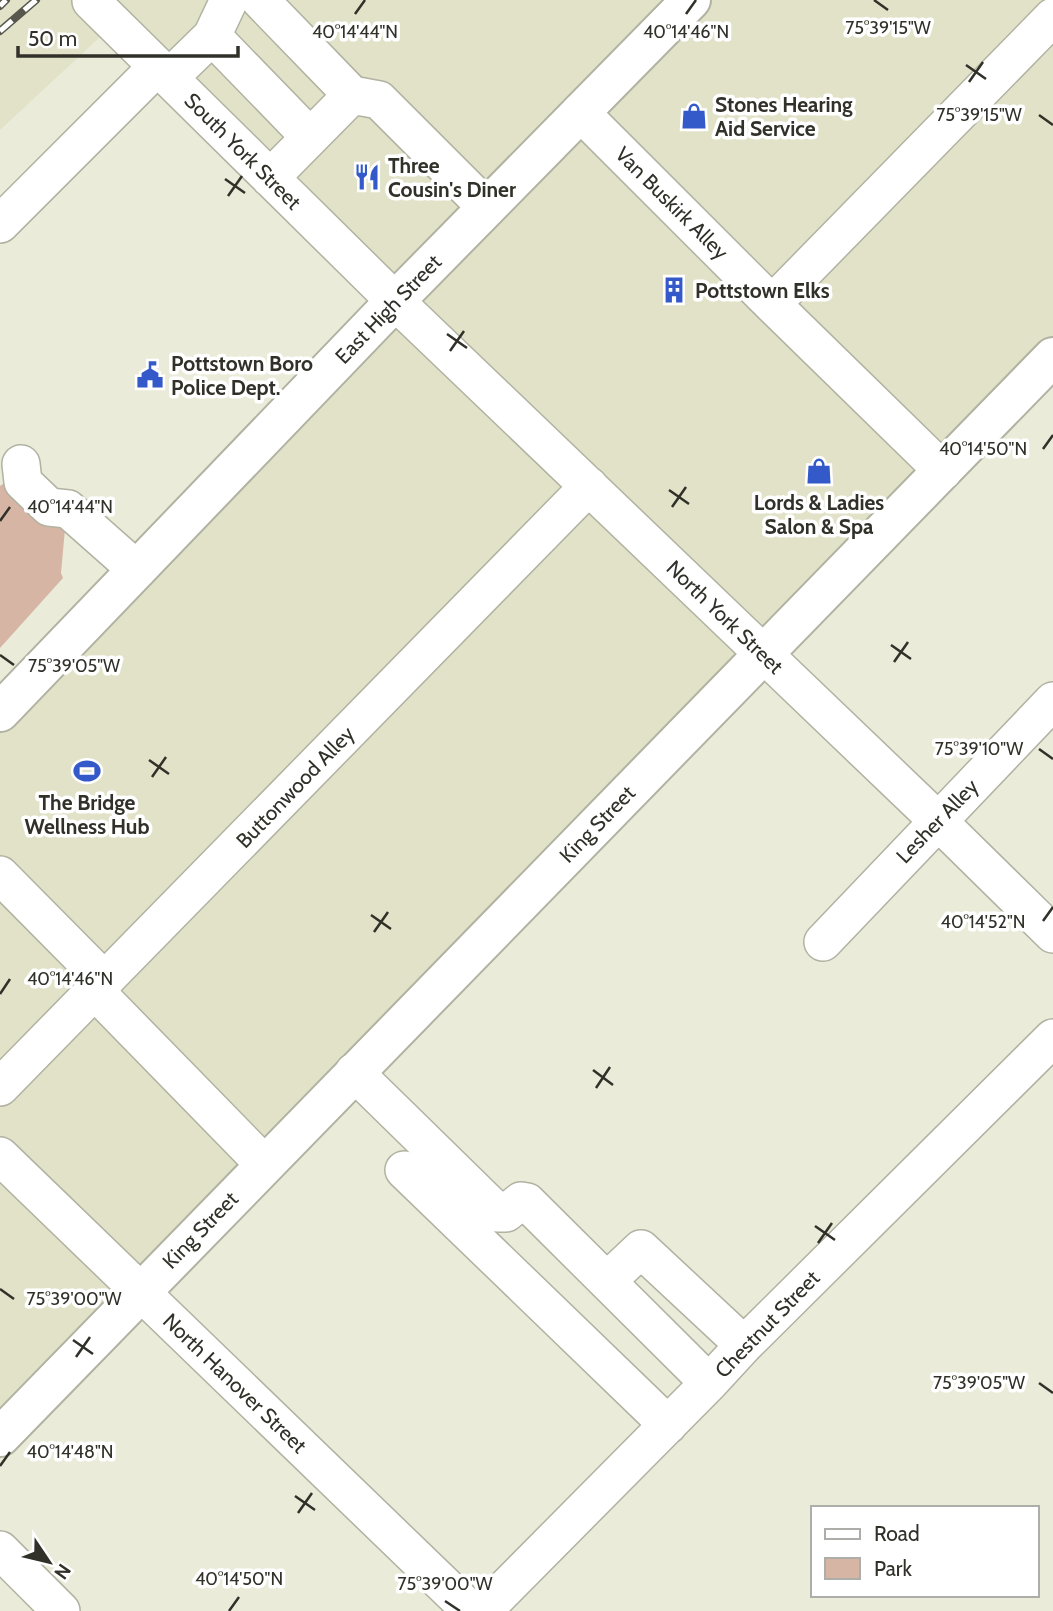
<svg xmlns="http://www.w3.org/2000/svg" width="1053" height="1611" font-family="Cabin,sans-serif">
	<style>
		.built { fill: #e1e2c8 }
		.green { fill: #d7b5a5 }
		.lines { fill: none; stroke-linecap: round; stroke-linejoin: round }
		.minor-casing { stroke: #b1b2a1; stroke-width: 40 }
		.major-casing { stroke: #b1b2a1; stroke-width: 42 }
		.minor { stroke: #fff; stroke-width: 37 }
		.major { stroke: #fff; stroke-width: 38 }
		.rail-casing { stroke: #57574e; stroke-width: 8 }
		.rail { stroke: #fff; stroke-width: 5; stroke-dasharray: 16; stroke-linecap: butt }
		.ticks { fill: none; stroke: #31312a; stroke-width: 2.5 }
		.labels { text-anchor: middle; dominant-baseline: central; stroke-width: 7; stroke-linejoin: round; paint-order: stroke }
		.poi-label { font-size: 21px; font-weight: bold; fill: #31312a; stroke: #fff; text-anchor: start }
		.street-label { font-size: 21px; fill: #31312a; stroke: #fff }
		.ticks-label { font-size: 18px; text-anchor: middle; fill: #31312a; stroke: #fff; stroke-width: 7; stroke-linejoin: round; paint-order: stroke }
	</style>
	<rect width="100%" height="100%" fill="#eaebd9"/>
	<!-- built -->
	<path class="built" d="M0 0H1053V354L0 1435V712L395 301 114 24 0 130Z"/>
	<!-- green -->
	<path class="green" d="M10 479 65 529 61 573 63 578 0 648V486Z"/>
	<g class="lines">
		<!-- minor casing -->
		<g class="minor-casing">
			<path id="minor" d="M260 0 352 95 379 100 487 208
				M91 1 395 301 937 820 1053 934
				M212 36 310 137
				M170 77 212 36 229 0
				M580 112 772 304 943 471
				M270 178 352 95
				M0 224 157 67
				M772 304 1053 17
				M21 464 23 482 49 507 68 509 137 570
				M0 875 105 981
				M823 942 1053 701
				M95 991 264 1164
				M354 1072 498 1213H506L521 1201 527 1202 709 1383
				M0 1087 589 486
				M0 1156 471 1611
				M404 1170 668 1425
				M607 1281 641 1249 744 1345
				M0 1550 61 1611
				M483 1611 709 1383 744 1345 1053 1038"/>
		</g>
		<!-- major casing -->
		<g class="major-casing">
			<path id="major" d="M0 712 395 301 691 0
				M0 1437 1053 357"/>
		</g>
		<!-- minor -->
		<use href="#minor" class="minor"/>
		<!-- major -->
		<use href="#major" class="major"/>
		<!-- rail casing -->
		<g class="rail-casing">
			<path id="rail" d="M0 6 6 0
				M0 31 36 0"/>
		</g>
		<!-- rail -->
		<use href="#rail" class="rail"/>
	</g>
	<!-- ticks -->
	<path class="ticks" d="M874 0 888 10M355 14 365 0M686 14 696 0M966 65 986 79M969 82 983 62M1039 115 1053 125M225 179 245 193M228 196 242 176M447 334 467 348M450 351 464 331M1043 449 1053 435M669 490 689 504M672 507 686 487M0 521 10 507M891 645 911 659M0 655 14 665M894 662 908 642M1039 749 1053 759M149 760 169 774M152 777 166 757M371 915 391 929M1043 921 1053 907M374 932 388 912M0 994 10 979M593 1070 613 1085M596 1088 610 1067M815 1226 835 1240M818 1243 832 1223M0 1289 14 1299M73 1340 93 1354M76 1357 90 1337M1039 1383 1053 1393M0 1466 10 1452M295 1496 315 1510M298 1513 312 1493M445 1601 460 1611M229 1611 239 1597"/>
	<!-- icons -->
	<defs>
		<g id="shop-bare" transform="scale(2.1)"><path d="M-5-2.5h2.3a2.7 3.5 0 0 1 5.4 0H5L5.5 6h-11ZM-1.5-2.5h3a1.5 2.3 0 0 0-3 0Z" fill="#345aca" stroke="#fff" stroke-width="2.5" paint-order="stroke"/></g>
		<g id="restaurant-bare" transform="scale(2.1)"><path d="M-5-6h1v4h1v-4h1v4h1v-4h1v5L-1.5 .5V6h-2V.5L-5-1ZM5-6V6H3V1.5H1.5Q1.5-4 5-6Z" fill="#345aca" stroke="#fff" stroke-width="2.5" paint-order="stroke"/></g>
		<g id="building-bare" transform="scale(2.1)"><path d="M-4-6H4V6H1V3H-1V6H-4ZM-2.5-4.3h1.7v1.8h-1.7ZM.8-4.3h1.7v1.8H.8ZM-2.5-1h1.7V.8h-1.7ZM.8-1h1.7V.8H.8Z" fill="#345aca" stroke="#fff" stroke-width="2.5" paint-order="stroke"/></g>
		<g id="civic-bare" transform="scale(2.1)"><path d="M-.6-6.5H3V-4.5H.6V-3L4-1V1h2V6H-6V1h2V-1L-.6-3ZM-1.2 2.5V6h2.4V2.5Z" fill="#345aca" stroke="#fff" stroke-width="2.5" paint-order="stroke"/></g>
		<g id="stadium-bare" transform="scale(2.1)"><path d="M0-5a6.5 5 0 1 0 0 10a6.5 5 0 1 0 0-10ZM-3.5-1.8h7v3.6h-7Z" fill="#345aca" stroke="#fff" stroke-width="2.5" paint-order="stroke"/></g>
	</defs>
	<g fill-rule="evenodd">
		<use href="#shop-bare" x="694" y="116"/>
		<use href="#restaurant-bare" x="367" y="177"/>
		<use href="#building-bare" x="674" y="290"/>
		<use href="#civic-bare" x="150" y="375"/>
		<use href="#shop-bare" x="819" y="471"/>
		<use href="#stadium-bare" x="87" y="771"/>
	</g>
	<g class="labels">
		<!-- poi labels -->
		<g class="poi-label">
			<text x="715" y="104">Stones Hearing<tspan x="715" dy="24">Aid Service</tspan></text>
			<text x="388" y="165">Three<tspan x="388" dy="24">Cousin's Diner</tspan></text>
			<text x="695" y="290">Pottstown Elks</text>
			<text x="171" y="363">Pottstown Boro<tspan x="171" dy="24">Police Dept.</tspan></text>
			<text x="819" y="502" text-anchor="middle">Lords &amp; Ladies<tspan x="819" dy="24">Salon &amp; Spa</tspan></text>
			<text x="87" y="802" text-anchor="middle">The Bridge<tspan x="87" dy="24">Wellness Hub</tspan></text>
		</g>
		<!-- street labels -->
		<g class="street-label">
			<text transform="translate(243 151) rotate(45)">South York Street</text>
			<text transform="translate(672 203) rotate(45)">Van Buskirk Alley</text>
			<text transform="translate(388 309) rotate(-46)">East High Street</text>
			<text transform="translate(725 617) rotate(44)">North York Street</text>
			<text transform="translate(295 787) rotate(-46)">Buttonwood Alley</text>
			<text transform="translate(937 821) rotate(-46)">Lesher Alley</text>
			<text transform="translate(597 824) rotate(-46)">King Street</text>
			<text transform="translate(200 1230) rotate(-46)">King Street</text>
			<text transform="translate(767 1324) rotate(-46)">Chestnut Street</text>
			<text transform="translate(235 1383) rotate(44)">North Hanover Street</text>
		</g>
	</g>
	<g class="ticks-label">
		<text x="888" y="34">75°39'15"W</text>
		<text x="355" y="38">40°14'44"N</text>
		<text x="686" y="38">40°14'46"N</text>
		<text x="979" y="121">75°39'15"W</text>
		<text x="983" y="455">40°14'50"N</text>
		<text x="70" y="513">40°14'44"N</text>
		<text x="74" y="672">75°39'05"W</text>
		<text x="979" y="755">75°39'10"W</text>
		<text x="983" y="928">40°14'52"N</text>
		<text x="70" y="985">40°14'46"N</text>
		<text x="74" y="1305">75°39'00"W</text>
		<text x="979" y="1389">75°39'05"W</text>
		<text x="70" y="1458">40°14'48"N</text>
		<text x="239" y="1585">40°14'50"N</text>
		<text x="445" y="1590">75°39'00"W</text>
	</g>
	<!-- legend -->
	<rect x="811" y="1506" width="228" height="91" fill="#ffffff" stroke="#adadaa" stroke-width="2"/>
	<rect x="825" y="1529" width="35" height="10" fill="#ffffff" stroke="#adadaa" stroke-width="2"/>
	<text x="874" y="1541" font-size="21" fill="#31312a">Road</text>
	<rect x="825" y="1558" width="35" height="21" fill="#d7b5a5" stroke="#adadaa" stroke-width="2"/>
	<text x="874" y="1576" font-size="21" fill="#31312a">Park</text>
	<!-- north arrow -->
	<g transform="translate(49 1562) rotate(125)" stroke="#ffffff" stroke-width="5" paint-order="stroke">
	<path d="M0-5L12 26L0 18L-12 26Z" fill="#31312a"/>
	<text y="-10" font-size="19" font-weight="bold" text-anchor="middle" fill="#31312a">N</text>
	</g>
	<!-- scale -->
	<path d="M18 46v10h220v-10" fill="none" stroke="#31312a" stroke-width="3.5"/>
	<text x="28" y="46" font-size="21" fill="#31312a" stroke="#ffffff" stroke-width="5" paint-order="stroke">50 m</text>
</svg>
